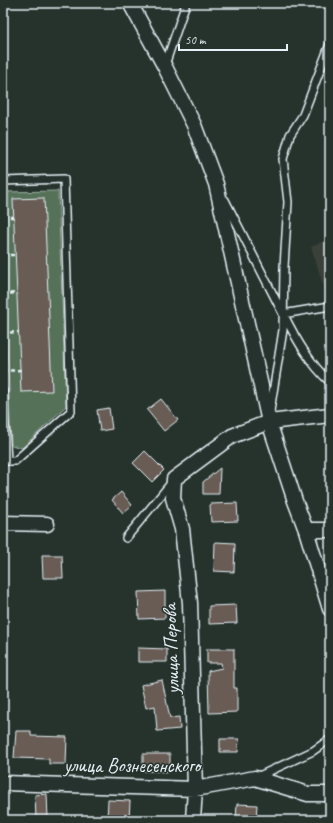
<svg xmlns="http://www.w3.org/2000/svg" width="333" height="823" font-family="Caveat,sans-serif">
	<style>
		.built { fill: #3a3f39 }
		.green { fill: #557259; stroke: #9eb2a8 }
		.building { fill: #675b54; stroke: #e8f1f8 }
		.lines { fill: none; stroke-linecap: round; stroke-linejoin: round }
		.service-casing { stroke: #e8f1f8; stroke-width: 10 }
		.minor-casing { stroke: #e8f1f8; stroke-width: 17 }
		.path { stroke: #e8f1f8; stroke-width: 2.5; stroke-dasharray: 4 3; stroke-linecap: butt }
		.service { stroke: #26332d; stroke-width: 7 }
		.minor { stroke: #26332d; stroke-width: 14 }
		.labels { text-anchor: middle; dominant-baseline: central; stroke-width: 3; stroke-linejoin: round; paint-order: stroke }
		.street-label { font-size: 20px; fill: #e8f1f8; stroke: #26332d }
	</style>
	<rect width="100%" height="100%" fill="#26332d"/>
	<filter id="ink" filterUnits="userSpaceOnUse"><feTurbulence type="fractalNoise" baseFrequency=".025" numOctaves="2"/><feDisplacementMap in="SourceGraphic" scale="8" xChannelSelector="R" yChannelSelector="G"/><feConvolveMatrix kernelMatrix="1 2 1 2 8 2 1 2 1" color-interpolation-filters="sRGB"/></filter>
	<g filter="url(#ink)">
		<!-- built -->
		<path class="built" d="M330 238V306L311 247Z"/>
		<!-- green -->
		<path class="green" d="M58 191 66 406 22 448 11 445 3 235V192Z"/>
		<!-- building -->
		<path class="building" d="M44 198 52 391 21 392 13 199Z
			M161 399 178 420 164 431 147 410Z
			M109 408 112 429 100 431 97 410Z
			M145 451 164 470 152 482 133 463Z
			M220 468 219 494H203V482Z
			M121 492 132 505 123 513 112 500Z
			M237 503 238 521 211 522 210 504Z
			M215 542 235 543 234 572 214 571Z
			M42 555H62L63 578H43Z
			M165 591V618L139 619 138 592Z
			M236 605 237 623 209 624V606Z
			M138 648 167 649V662H138Z
			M207 649H234V688H237V712L209 713 208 671 222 668 221 663H207Z
			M162 680 170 718 179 717 180 729 157 731 155 706 146 708 141 685Z
			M16 731H31V736L67 737 66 764H49V759L14 758Z
			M220 739H239L238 752H220Z
			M143 754H170V772L143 771Z
			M47 794 48 819H36L35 795Z
			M108 800 130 801 129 820H107Z
			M237 804 257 805 256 820H236Z"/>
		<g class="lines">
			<!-- service casing -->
			<g class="service-casing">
				<path id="service" d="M165 65 186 3
					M3 181 64 179 71 411 15 461H3
					M225 200 283 314 330 306
					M284 315C296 339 310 364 330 382
					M3 391 7 461
					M270 411 283 330 284 267 288 202 283 159 290 135 303 115 330 44
					M126 538 172 482
					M257 777 313 751 330 739"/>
			</g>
			<!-- minor casing -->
			<g class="minor-casing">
				<path id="minor" d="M130 3 165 67 194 125 216 184 269 422 295 501 306 530 330 609
					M3 523 47 524
					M306 530H330
					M3 783 195 789 255 778 308 794H330
					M193 820 195 789 190 603 182 529 173 498 174 479 232 436 269 422 330 415"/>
			</g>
			<!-- path -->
			<path class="path" d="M3 217H14
				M3 255H16
				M3 294 17 293
				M3 333 19 332
				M3 371 21 370"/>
			<!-- service -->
			<use href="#service" class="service"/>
			<!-- minor -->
			<use href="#minor" class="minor"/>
		</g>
	</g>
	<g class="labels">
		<!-- street labels -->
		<g class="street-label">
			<text transform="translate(171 649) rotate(-92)">улица Перова</text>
			<text x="132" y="765">улица Вознесенского</text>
		</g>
	</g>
	<!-- margin -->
	<rect width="333" height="823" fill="none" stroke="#26332d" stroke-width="16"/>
	<rect x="8" y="8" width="317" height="807" fill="none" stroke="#e8f1f8" stroke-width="1.5" filter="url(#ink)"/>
	<!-- scale -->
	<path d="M179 44v6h108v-6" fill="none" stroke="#e8f1f8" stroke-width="2"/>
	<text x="185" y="44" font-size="12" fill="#e8f1f8" stroke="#26332d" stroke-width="3" paint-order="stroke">50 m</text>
</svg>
